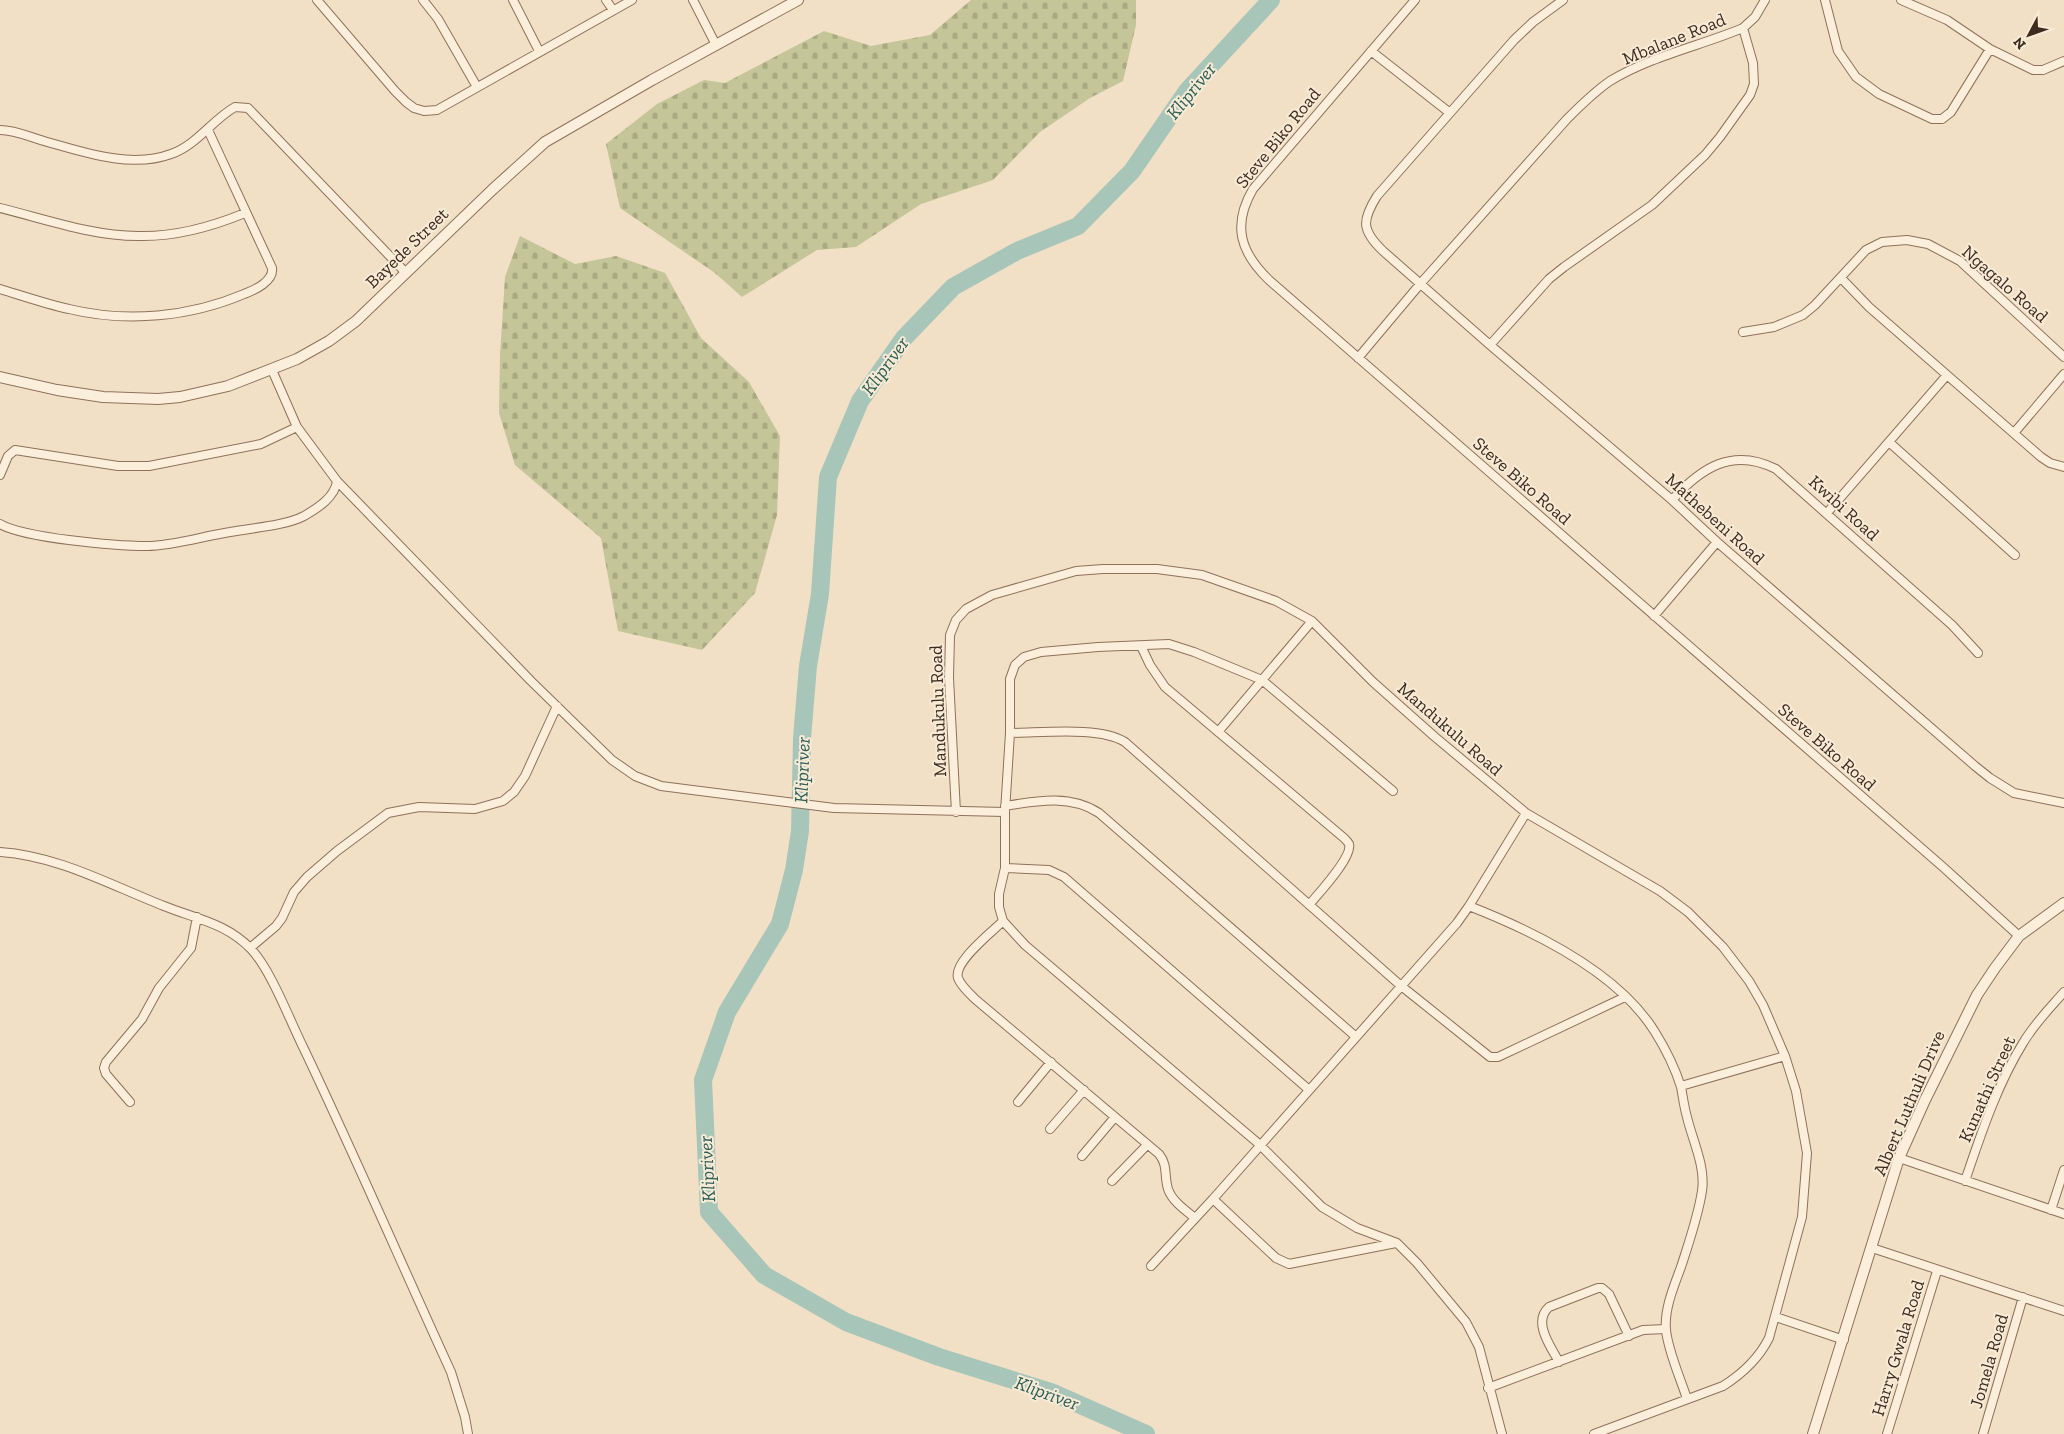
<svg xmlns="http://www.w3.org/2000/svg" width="2064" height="1434" font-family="'Zilla Slab',serif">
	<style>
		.cemetery { fill: url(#cemetery-stones) }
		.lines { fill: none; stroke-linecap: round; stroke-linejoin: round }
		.river { stroke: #a8c5b9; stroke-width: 18 }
		.minor-casing { stroke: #8e715a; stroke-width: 10 }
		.tertiary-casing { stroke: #8e715a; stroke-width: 12 }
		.minor { stroke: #fbeeda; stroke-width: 8 }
		.tertiary { stroke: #fbeeda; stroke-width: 10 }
		.labels { text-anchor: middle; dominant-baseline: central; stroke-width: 4; stroke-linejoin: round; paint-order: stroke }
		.street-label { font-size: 18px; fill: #3d2b1f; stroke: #f8ebd6 }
		.water-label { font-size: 19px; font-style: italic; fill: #2d5e56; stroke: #f8ebd6 }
	</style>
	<defs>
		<pattern id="cemetery-stones" width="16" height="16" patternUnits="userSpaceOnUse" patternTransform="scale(1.25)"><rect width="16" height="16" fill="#c4c598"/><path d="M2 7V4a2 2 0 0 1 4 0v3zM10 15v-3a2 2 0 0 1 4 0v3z" fill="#a9a983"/></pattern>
	</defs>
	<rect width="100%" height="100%" fill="#f1e0c6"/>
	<!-- cemetery -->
	<path class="cemetery" d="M971 0H1136V25L1123 81 1090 98 1040 132 993 180 921 204 856 247 817 250 742 297 715 273 620 208 606 144 657 104 704 80 725 83 824 31 871 46 930 35Z
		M520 236 575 264 616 256 665 273 701 338 749 382 780 436 777 515 755 593 702 650 618 631 601 538 515 465 499 413 500 355 505 277Z"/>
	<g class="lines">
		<!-- river -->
		<path class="river" d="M1146 1434 1051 1392 939 1357 846 1322 764 1275 709 1212 703 1080 727 1012 780 924 794 870 800 831 802 738 808 666 820 594 828 477 860 401 904 338 953 287 1017 251 1078 226 1132 171 1187 91 1271 0"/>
		<!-- minor casing -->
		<g class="minor-casing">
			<path id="minor" d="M317 0 395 91 406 102 414 108 424 111 437 110 632 0
				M423 0 438 19 477 87
				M513 0 539 51
				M606 0 613 10
				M693 0 716 45
				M1415 0 1253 189C1232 225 1240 252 1269 280L1943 867 2019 936
				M1563 0 1533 22 1514 40 1377 196C1362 220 1361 230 1383 251L1490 345 1672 500 1717 542 1975 766 1990 778 2014 793 2064 803
				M1825 0 1838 51 1856 77 1879 94 1932 119H1942L1951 112 1990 49
				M1901 0 1947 20 1990 49 2033 70H2043L2064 61
				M1371 51 1450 113
				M0 130C15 130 30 137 44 141 83 152 131 169 171 154 197 145 212 120 235 107L248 108 406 273
				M0 208C45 219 92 236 138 236 175 237 211 227 245 213
				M1841 278 1869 307 2041 457 2050 463 2064 467
				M0 289C23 296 46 304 69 309 127 323 190 317 244 294 255 290 274 281 272 268L208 130
				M1743 332 1774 327 1803 315 1815 305 1866 250 1882 242 1907 240 1928 244 1960 261 2064 357
				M1490 345 1549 279 1564 267 1652 205 1705 155 1720 137 1750 95 1754 84 1753 63 1743 28
				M1358 358 1421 283 1567 119C1580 106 1594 92 1610 81 1651 56 1700 46 1743 28L1755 17 1765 0
				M2014 433 2064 374
				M1889 442 2015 555
				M0 475 8 456 15 450 118 466H149L261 444 297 427
				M337 481 531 681 612 760 635 776 661 786 834 808 1005 812
				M1672 500C1701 468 1732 447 1776 469L1952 625 1978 653
				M1827 513 1947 375
				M0 524C24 538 116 546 147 546 172 546 204 536 230 532 251 528 285 526 304 516 318 508 335 497 337 481L297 427 272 370
				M1654 616 1717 542
				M1141 646 1150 665 1165 687 1344 838C1346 840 1348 842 1349 844 1353 857 1318 894 1309 905
				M1218 732 1312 621
				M1010 733C1041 733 1100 726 1125 742L1400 985 1490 1057H1498L1625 997
				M1393 791 1262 680 1194 652 1169 644 1098 647 1041 652 1024 657 1015 665 1010 679V733L1005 812V868L999 894V907L1003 921 1025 945 1259 1144 1322 1207 1357 1228 1397 1243 1417 1263 1466 1322 1479 1347 1502 1434
				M1005 806C1036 801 1070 794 1099 813L1355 1036
				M956 812 949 678 950 635 956 620 966 609 992 595 1076 571 1103 569H1157L1202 575 1276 601 1312 621 1373 682 1435 737 1526 813 1660 891 1688 912 1723 947 1749 981 1763 1005 1785 1056 1796 1091 1807 1153 1802 1217 1769 1338C1759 1358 1742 1374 1723 1386L1594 1434
				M0 852C59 856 110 885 164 906 196 919 226 923 251 949 271 970 290 1021 304 1049 355 1156 402 1265 451 1372L465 1417 468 1434
				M1005 868 1049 870 1064 877 1308 1089
				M1469 906C1533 931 1618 972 1655 1032 1665 1048 1675 1068 1681 1087 1683 1097 1684 1107 1687 1117 1692 1139 1706 1167 1702 1191 1698 1217 1689 1242 1681 1267 1674 1286 1664 1309 1666 1330 1668 1351 1680 1377 1687 1399
				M1003 921C992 932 953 962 958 978 961 986 969 993 975 999L1159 1154C1168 1165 1164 1176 1168 1189 1172 1201 1185 1210 1195 1218
				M250 948 276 926 282 918 294 892 307 877 337 851 388 813 419 807 475 809 503 801 514 792 525 776 557 706
				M1681 1086 1785 1056
				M130 1102 106 1074 104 1068 106 1062 142 1019 159 988 191 948 197 917
				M1018 1102 1051 1062
				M1050 1129 1084 1090
				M1082 1156 1115 1117
				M1899 1158 2064 1214
				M1112 1181 1147 1145
				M1965 1181C1981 1134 1997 1085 2023 1043 2034 1024 2050 1008 2064 992
				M1213 1199 1276 1258 1289 1264 1396 1243
				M2051 1210 2064 1170
				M1872 1248 2064 1311
				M1151 1266 1213 1199 1457 923 1469 906 1526 813
				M1776 1317 1844 1340
				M1559 1362C1551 1347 1532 1322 1549 1307L1598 1288H1602L1609 1294 1629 1336
				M1488 1388 1643 1330 1666 1329
				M1887 1434 1937 1271
				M1983 1434 2023 1297"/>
		</g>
		<!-- tertiary casing -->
		<g class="tertiary-casing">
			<path id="tertiary" d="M0 377 57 390 103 397 158 399 180 397 228 386 297 359 329 341 356 321 492 190 545 142 652 80 798 0
				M1813 1434 1899 1158 1925 1100 1977 995 1995 968 2019 936 2064 903"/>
		</g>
		<!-- minor -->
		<use href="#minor" class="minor"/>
		<!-- tertiary -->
		<use href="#tertiary" class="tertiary"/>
	</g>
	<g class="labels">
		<!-- street labels -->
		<g class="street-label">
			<text transform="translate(1674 39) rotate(-22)">Mbalane Road</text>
			<text transform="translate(1278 138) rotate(-51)">Steve Biko Road</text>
			<text transform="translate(407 248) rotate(-44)">Bayede Street</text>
			<text transform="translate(2005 284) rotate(41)">Ngagalo Road</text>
			<text transform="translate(1522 481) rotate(41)">Steve Biko Road</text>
			<text transform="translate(1844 508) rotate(42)">Kwibi Road</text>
			<text transform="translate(1715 519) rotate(42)">Mathebeni Road</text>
			<text transform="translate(938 711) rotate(-92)">Mandukulu Road</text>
			<text transform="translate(1450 729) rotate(41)">Mandukulu Road</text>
			<text transform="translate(1827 747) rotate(41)">Steve Biko Road</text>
			<text transform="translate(1987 1089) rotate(-66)">Kunathi Street</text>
			<text transform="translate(1909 1103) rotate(-67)">Albert Luthuli Drive</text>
			<text transform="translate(1898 1348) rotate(-73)">Harry Gwala Road</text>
			<text transform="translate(1989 1361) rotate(-74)">Jomela Road</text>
		</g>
		<!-- water labels -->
		<g class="water-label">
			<text transform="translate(1191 91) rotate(-51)">Klipriver</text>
			<text transform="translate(885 366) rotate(-54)">Klipriver</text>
			<text transform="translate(802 770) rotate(-88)">Klipriver</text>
			<text transform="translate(707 1169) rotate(-93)">Klipriver</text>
			<text transform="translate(1047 1393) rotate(20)">Klipriver</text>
		</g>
	</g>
	<!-- north arrow -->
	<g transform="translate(2029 35) rotate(229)" stroke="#f8ebd6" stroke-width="4" paint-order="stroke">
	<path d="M0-4L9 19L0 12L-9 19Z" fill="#3d2b1f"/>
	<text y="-8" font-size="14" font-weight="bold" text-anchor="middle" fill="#3d2b1f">N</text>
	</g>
</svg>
